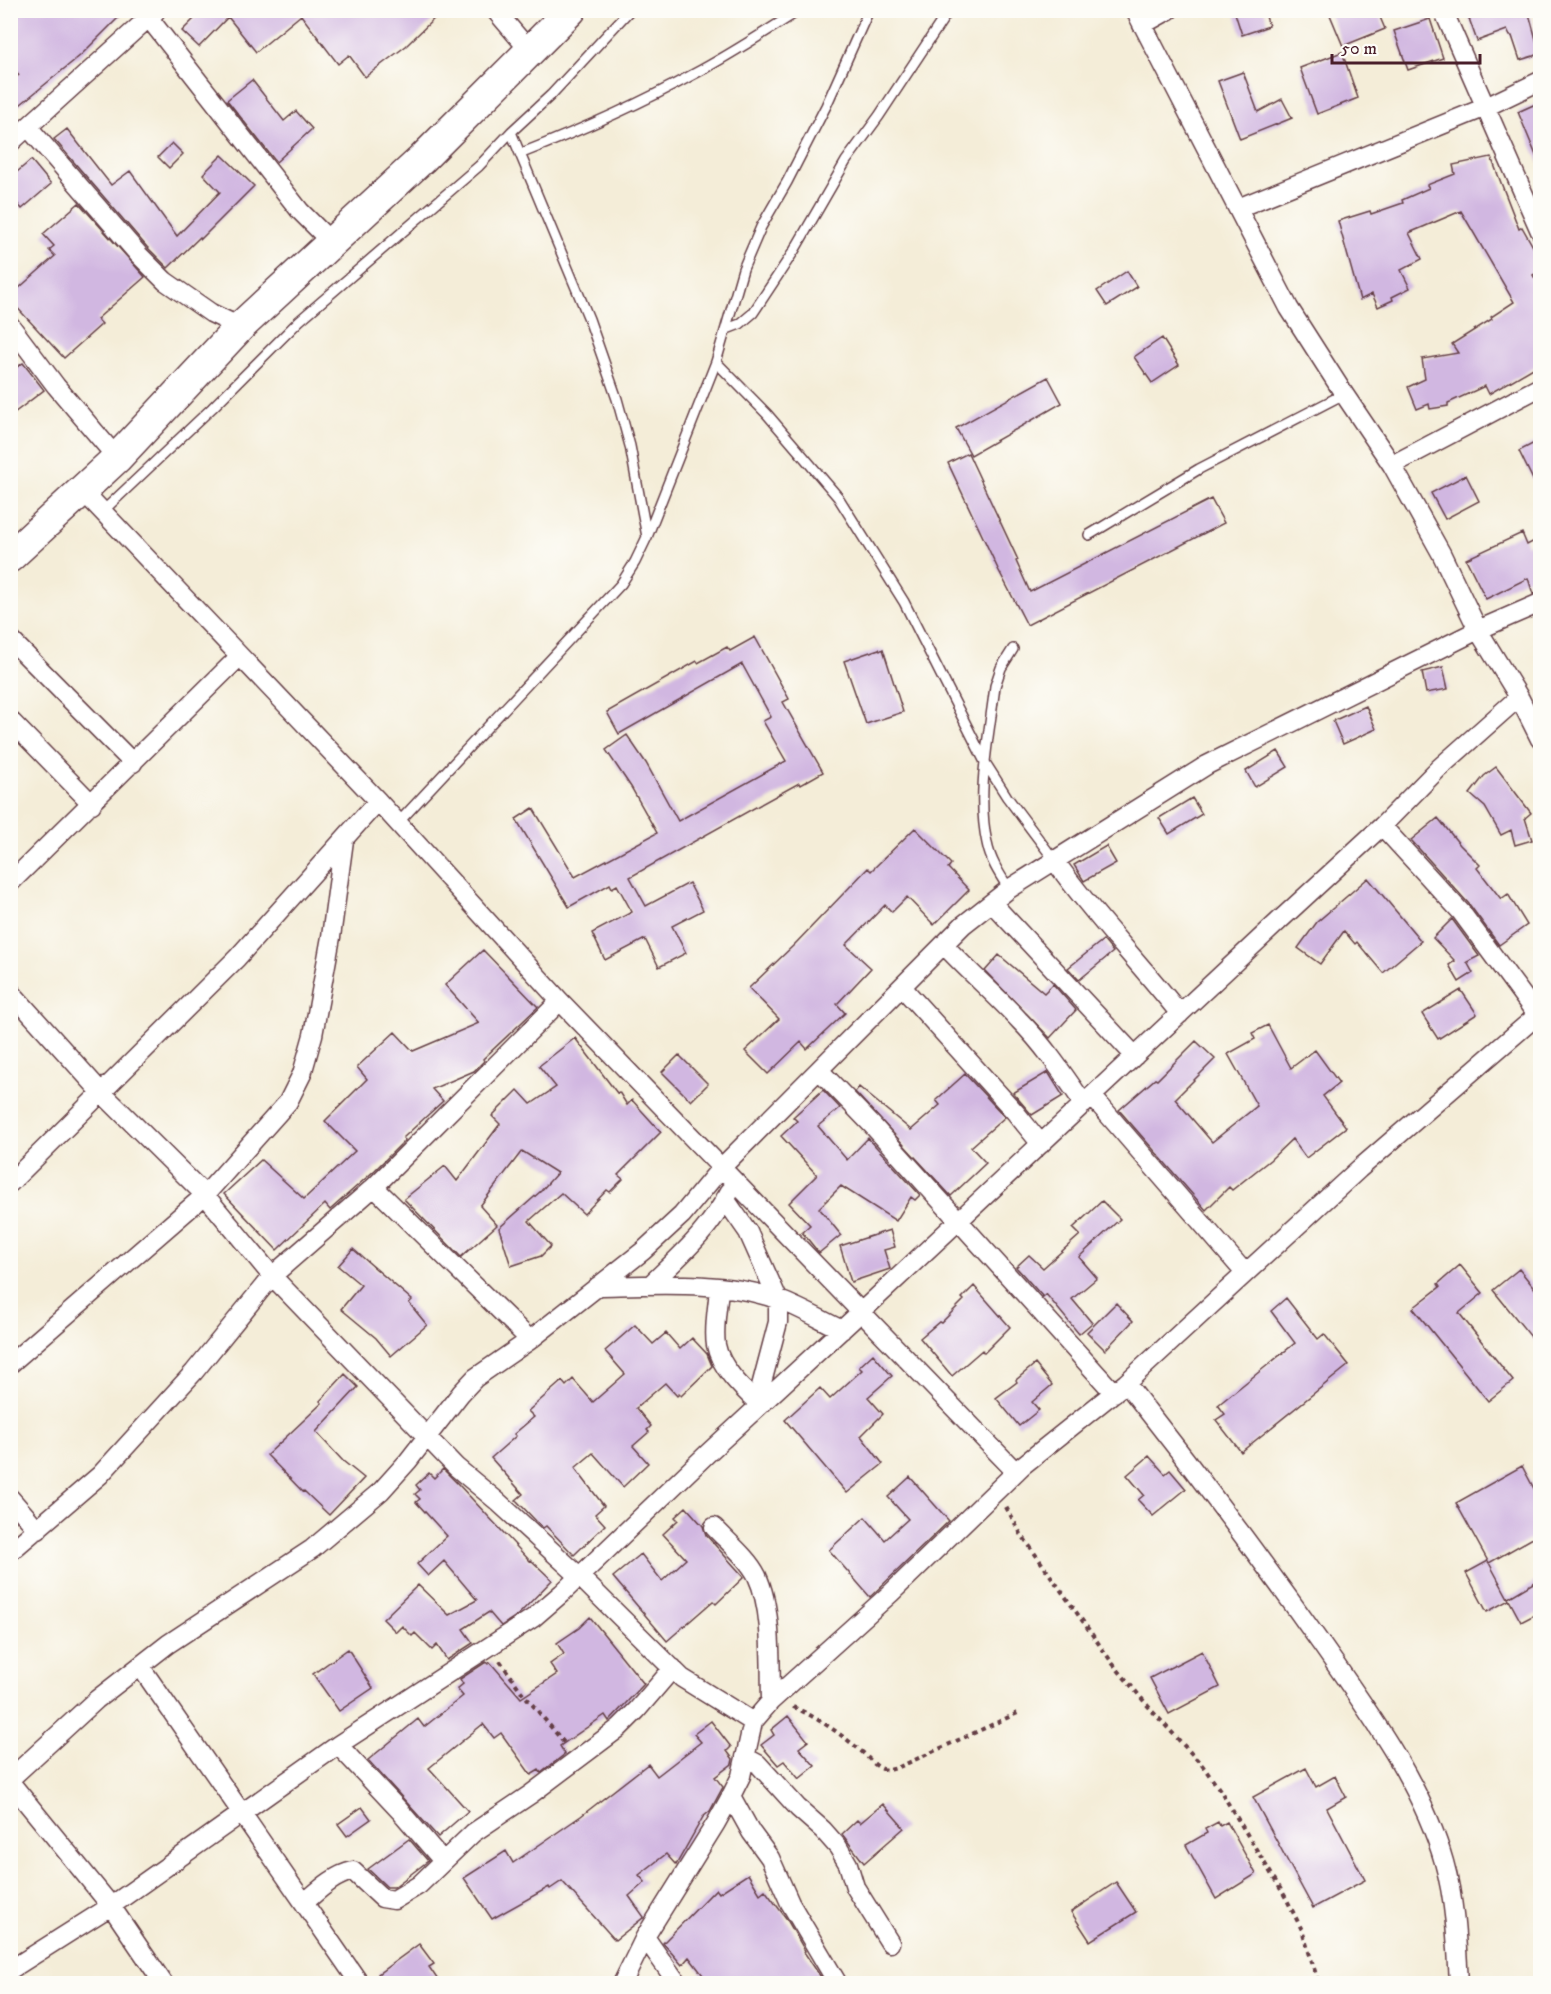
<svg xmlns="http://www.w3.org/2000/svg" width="1551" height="1994" font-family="'IM FELL DW Pica',serif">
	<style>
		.building { fill: #d1b7e1 }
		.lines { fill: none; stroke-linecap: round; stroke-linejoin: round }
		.service-casing { stroke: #643e45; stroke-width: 12 }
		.minor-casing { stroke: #643e45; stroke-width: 21 }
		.trunk-casing { stroke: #643e45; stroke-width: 33 }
		.path { stroke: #643e45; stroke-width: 4; stroke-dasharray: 4.5 4.5; stroke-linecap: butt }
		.service { stroke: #fff; stroke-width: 9 }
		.minor { stroke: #fff; stroke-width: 18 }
		.trunk { stroke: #fff; stroke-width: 30 }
	</style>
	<rect width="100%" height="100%" fill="#fdfcf7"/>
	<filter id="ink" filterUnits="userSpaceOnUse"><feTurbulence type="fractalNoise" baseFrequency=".0167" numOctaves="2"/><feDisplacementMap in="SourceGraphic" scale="12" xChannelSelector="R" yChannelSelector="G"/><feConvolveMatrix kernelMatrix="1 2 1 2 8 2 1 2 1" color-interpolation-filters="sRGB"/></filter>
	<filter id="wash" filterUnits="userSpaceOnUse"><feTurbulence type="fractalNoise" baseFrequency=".008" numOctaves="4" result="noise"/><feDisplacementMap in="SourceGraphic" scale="24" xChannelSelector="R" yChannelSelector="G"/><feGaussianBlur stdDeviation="1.35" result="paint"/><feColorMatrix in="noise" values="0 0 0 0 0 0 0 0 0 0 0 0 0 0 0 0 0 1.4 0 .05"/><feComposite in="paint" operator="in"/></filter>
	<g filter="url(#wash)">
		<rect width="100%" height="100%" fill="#f4edd8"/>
		<g id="blocks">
			<!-- building -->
			<path class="building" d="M10 10H126L81 55 10 113V82L19 75 10 64Z
				M203 10H443L406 46 365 77 349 55 338 64 301 15 256 52 228 17 199 47 182 31Z
				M1234 10H1264L1269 26 1242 35Z
				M1328 10H1377L1385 29 1343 46Z
				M1466 10H1528L1540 54 1520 60 1512 36H1510L1507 30 1477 41Z
				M1430 19 1443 58 1408 70 1394 31Z
				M1342 52 1358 98 1317 114 1300 68Z
				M1243 72 1258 112 1282 99 1292 118 1240 139 1218 81Z
				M252 80 284 121 296 111 312 129 276 162 227 100Z
				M1540 102V165L1518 112Z
				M67 129 111 185 130 171 177 236 220 192 203 174 222 155 254 186 201 239 200 237 168 268 147 247 54 139Z
				M172 143 183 154 169 168 158 157Z
				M1491 157 1519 229 1522 227 1540 259V271L1533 275 1540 287V364L1489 394 1485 386 1448 403V406L1430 409 1429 404 1417 409 1408 387 1425 379 1422 359 1458 353 1452 344 1492 319 1491 317 1514 302 1461 211 1409 233 1422 259 1401 270 1410 288 1392 297 1393 300 1378 307 1372 294 1360 300 1338 221 1370 211 1371 214 1403 203 1402 200 1429 188 1427 185 1455 174 1453 165Z
				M31 160 51 184 22 209 10 195V178Z
				M79 203 145 277 97 319 102 324 64 358 10 300V296L55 256 49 250 54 246 43 234Z
				M1127 271 1137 287 1107 306 1097 291Z
				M1162 338 1179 365 1152 383 1134 357Z
				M23 363 44 390 10 416V372Z
				M1048 377 1062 403 971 455 956 428Z
				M1540 440V494L1519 451Z
				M968 453 1018 560 1016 561 1030 592 1211 499 1224 523 1027 625 998 569 948 463Z
				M1466 475 1479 501 1445 519 1431 493Z
				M1522 533 1527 545 1540 538V592L1533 594 1528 578 1486 599 1466 559Z
				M755 637 789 699 783 702 823 772 800 785 799 783 630 877 646 906 689 883 703 910 672 926 686 953 659 967 645 939 605 960 592 933 632 912 617 885 612 888 610 884 569 907 516 819 533 808 575 877 657 833 631 787 606 750 627 735 646 763 678 821 786 761 763 721 771 717 742 664 619 734 607 712 697 661 698 663 727 647 730 651Z
				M879 649 880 651 883 649 903 712 866 724 844 661Z
				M1443 667 1448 689 1426 693 1422 672Z
				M1366 706 1376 729 1343 744 1333 721Z
				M1278 751 1288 767 1255 787 1246 771Z
				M1496 767 1531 813 1525 818 1532 840 1515 845 1511 830 1501 835 1485 807 1470 794 1484 776Z
				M1192 798 1202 814 1169 834 1159 818Z
				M1438 818 1460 845 1480 865 1477 868 1501 899 1508 894 1527 925 1499 945 1469 904 1411 840Z
				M915 828 951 864 948 868 969 890 934 925 907 897 892 912 885 905 846 945 871 968 837 1004 845 1013 807 1049 801 1042 768 1074 745 1051 779 1019 749 988 794 945 868 868 871 871Z
				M1106 846 1116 863 1084 881 1074 865Z
				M1368 878 1421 941 1383 973 1357 942 1355 944 1344 931 1320 964 1298 948 1317 922Z
				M1452 919 1479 956 1467 962 1473 973 1459 982 1449 965 1455 961 1433 938Z
				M1103 940 1113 952 1079 980 1068 968Z
				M483 950 538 1007 483 1059 484 1061 474 1071 432 1089 443 1101 403 1138 405 1140 375 1170 330 1210 325 1204 277 1250 224 1194 261 1160 304 1199 355 1151 325 1121 367 1079 357 1067 395 1032 413 1051 479 1023 445 985Z
				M999 955 1044 993 1053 984 1076 1010 1050 1038 985 971Z
				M1461 990 1477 1014 1438 1039 1422 1014Z
				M1268 1025 1291 1068 1315 1050 1339 1083 1323 1096 1346 1127 1306 1158 1292 1139 1270 1160 1232 1190 1229 1187 1206 1210 1119 1110 1155 1079 1157 1080 1196 1041 1215 1059 1175 1099 1212 1142 1257 1106 1228 1054 1255 1039 1252 1033Z
				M575 1038 617 1093 619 1092 627 1105 632 1100 661 1132 618 1175 623 1179 610 1192 607 1190 584 1214 561 1193 529 1221 551 1246 541 1256 511 1266 499 1228 541 1191 557 1173 522 1151 480 1206 497 1225 461 1257 404 1199 445 1166 457 1181 500 1124 492 1116 518 1090 531 1104 556 1087 539 1066Z
				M679 1055 708 1084 691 1101 662 1072Z
				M1048 1072 1063 1096 1032 1115 1013 1093Z
				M965 1074 1005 1117 971 1147 986 1163 951 1196 855 1092 859 1087 911 1130 940 1105 936 1100Z
				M823 1090 840 1108 818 1126 847 1160 868 1138 920 1195 915 1200 911 1197 896 1221 841 1186 819 1208 841 1235 819 1253 802 1232 810 1225 789 1203 817 1175 781 1136 797 1121 793 1117Z
				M1102 1201 1120 1219 1079 1257 1097 1278 1072 1299 1092 1323 1079 1334 1046 1294 1043 1297 1016 1267 1029 1255 1043 1268 1080 1235 1073 1228Z
				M890 1230 895 1247 884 1250 890 1269 851 1282 840 1246Z
				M353 1249 412 1300 409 1303 427 1325 391 1356 376 1338 341 1309 361 1285 338 1266Z
				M1460 1265 1483 1293 1459 1313 1513 1381 1488 1401 1413 1308 1440 1287 1438 1284Z
				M1519 1269 1540 1295V1348L1493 1290Z
				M974 1286 1010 1327 984 1353 982 1350 952 1376 920 1338 939 1322 941 1323 964 1300 962 1298Z
				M1286 1298 1318 1339 1324 1334 1349 1365 1241 1452 1216 1420 1225 1414 1218 1405 1295 1343 1271 1311Z
				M1116 1303 1133 1321 1105 1350 1087 1332Z
				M635 1325 653 1344 666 1333 680 1349 692 1338 707 1354 712 1366 681 1396 679 1394 677 1396 665 1383 636 1408 651 1426 647 1430 649 1432 633 1446 648 1463 623 1487 593 1453 575 1468 604 1506 595 1514 605 1525 574 1555 546 1526 543 1528 536 1521 516 1500 523 1494 491 1458 516 1436 514 1434 534 1417 528 1411 562 1381 566 1386 573 1379 593 1402 625 1374 605 1351Z
				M873 1354 892 1376 868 1397 883 1414 861 1436 883 1464 847 1493 785 1420 820 1388 830 1399 862 1370 859 1367Z
				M1035 1364 1052 1385 1032 1402 1039 1410 1019 1426 996 1398 1017 1382 1016 1380Z
				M345 1374 358 1387 316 1432 343 1461 364 1478 329 1515 304 1491 303 1492 267 1455 322 1403 320 1401Z
				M1149 1456 1165 1474 1170 1470 1186 1489 1153 1516 1138 1500 1144 1495 1127 1475Z
				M1522 1466 1540 1500V1534L1489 1563 1456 1503Z
				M443 1469 458 1484 530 1561 531 1560 552 1580 519 1614 501 1626 489 1612 463 1629 473 1643 447 1660 437 1645 432 1650 415 1633 412 1636 402 1626 396 1632 383 1619 418 1585 449 1615 477 1600 444 1561 428 1576 417 1564 447 1536 416 1502 420 1499 415 1494 420 1490 416 1485 429 1473 434 1478Z
				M910 1477 949 1521 870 1597 829 1550 865 1517 885 1540 908 1519 888 1497Z
				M686 1507 703 1526 706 1535 744 1577 716 1604 713 1601 667 1641 613 1577 641 1554 662 1581 686 1559 663 1534 678 1520 675 1517Z
				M1488 1561 1509 1600 1487 1612 1466 1573Z
				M1540 1579V1612L1521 1622 1508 1598Z
				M590 1617 644 1684 609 1721 605 1715 560 1746 565 1754 541 1773 539 1770 531 1775 501 1733 494 1738 483 1724 429 1768 468 1811 438 1837 368 1760 418 1719 424 1727 463 1696 457 1689 463 1684 460 1679 486 1662 488 1664 490 1662 521 1698 557 1674 550 1664 564 1654 557 1643 579 1628Z
				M348 1649 373 1688 339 1711 313 1674Z
				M1202 1651 1220 1687 1169 1714 1150 1678Z
				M788 1716 808 1741 799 1748 815 1766 799 1779 784 1761 778 1765 761 1745 774 1735 771 1730Z
				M711 1721 731 1747 727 1751 733 1759 732 1764 715 1777 723 1787 710 1811 703 1817 676 1865 666 1854 639 1875 645 1882 629 1896 644 1917 615 1940 562 1881 550 1889 549 1887 492 1919 464 1878 506 1851 513 1863 581 1816 648 1764 657 1776 701 1742 694 1734Z
				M1306 1768 1316 1787 1335 1776 1346 1797 1327 1808 1365 1880 1313 1908 1253 1797Z
				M883 1804 904 1828 864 1863 842 1834 857 1820 860 1823Z
				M362 1807 371 1819 347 1836 338 1824Z
				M1218 1822 1220 1826 1227 1822 1256 1874 1216 1899 1186 1845 1207 1833 1205 1829Z
				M409 1839 428 1861 394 1887H387L368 1869Z
				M748 1874 760 1894 765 1890 786 1918 805 1951 804 1952 825 1983H709L689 1957 682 1965 663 1943 716 1889 719 1893Z
				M1116 1882 1136 1912 1090 1941 1071 1912Z
				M419 1944 434 1964 429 1967 440 1983H385L378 1974Z"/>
		</g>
	</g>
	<g filter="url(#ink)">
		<use href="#blocks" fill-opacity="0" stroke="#643e45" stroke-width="1.5"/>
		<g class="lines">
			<!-- service casing -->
			<g class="service-casing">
				<path id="service" d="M511 132 589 319 617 399 630 446 647 537
					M522 153C581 130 638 105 694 74 730 55 765 32 800 10
					M727 329 740 324 753 313 794 251 846 161 879 116 949 10
					M716 362 767 414 838 497 904 602 986 764 1007 797 1055 861
					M102 512 212 408 299 321 479 166 511 132 551 95 630 10
					M1089 535 1199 469 1344 394
					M397 824 621 584 635 562 647 537 716 362 743 269 761 227 787 182 826 106 869 10
					M1009 889C1000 875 990 860 987 843 976 793 989 737 995 686L1001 668 1013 649"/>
			</g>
			<!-- minor casing -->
			<g class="minor-casing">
				<path id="minor" d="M495 10 530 51
					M1135 10 1289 308 1344 394 1392 465 1441 553 1478 630 1519 697 1540 739
					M1443 10 1540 231
					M148 17 300 211 332 243
					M1142 25 1169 10
					M28 127 139 255 165 281 211 313 240 327
					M10 143 156 11
					M1238 208 1486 107 1540 81
					M10 325 56 386 117 458
					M1392 465 1540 387
					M83 491 378 801 560 1001 1016 1472
					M10 639 133 763
					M10 720 92 804
					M1382 826 1461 912 1537 1015
					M1055 861C1093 915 1139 962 1180 1014
					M10 883 239 657
					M992 903 1135 1056
					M944 945C968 971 995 994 1019 1020 1044 1045 1064 1075 1084 1104
					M902 987 1015 1112 1041 1144
					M10 991 101 1092 205 1195 272 1276 456 1467 497 1501 579 1576 682 1678 753 1722
					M819 1070 873 1126 1114 1393
					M1092 1096 1245 1273
					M10 1183 237 958 378 801
					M374 1187 530 1340
					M725 1199 748 1232 778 1299V1322L755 1409
					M650 1285C682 1254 709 1231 730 1191
					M598 1286C653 1285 728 1280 779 1300 801 1308 821 1320 842 1330
					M719 1288C718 1306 713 1327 716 1345 720 1367 741 1387 757 1402
					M10 1364 205 1195 288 1102 302 1074 313 1035 331 937 344 840
					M1126 1383C1194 1469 1259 1556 1322 1645 1368 1711 1422 1784 1444 1862 1455 1900 1457 1945 1459 1984
					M10 1498 38 1530
					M714 1527C728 1542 748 1558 757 1576 773 1610 770 1665 771 1701
					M10 1552 100 1475 194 1372 272 1276 374 1187 560 1001
					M140 1666 360 1984
					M338 1745 400 1811 443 1861
					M745 1757 758 1764 798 1808 823 1830 838 1847 848 1864 855 1887 890 1943
					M10 1779 96 1700 168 1644 312 1549 381 1491 408 1461 461 1393 475 1378 530 1340 643 1251 682 1215 721 1168 963 925 1009 889 1207 765 1478 630 1540 603
					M10 1782 111 1906 164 1984
					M731 1796 751 1832 770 1858 790 1903 838 1984
					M305 1902C319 1890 334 1875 353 1871L382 1898 394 1900 419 1885 473 1833 531 1794 619 1728 637 1710 673 1668
					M645 1937 678 1984
					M10 1970 111 1906 338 1745 533 1618 562 1593 707 1454 861 1312 1281 919 1382 826 1438 769 1519 697
					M622 1984 645 1937 716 1823 731 1796 741 1776 753 1722 771 1701 891 1593 1022 1466 1126 1383 1359 1169 1540 1013"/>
			</g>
			<!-- trunk casing -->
			<g class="trunk-casing">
				<path id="trunk" d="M10 557 117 458 240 327 422 159 571 10"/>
			</g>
			<!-- path -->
			<path class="path" d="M1006 1507 1021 1534 1113 1664 1153 1712 1202 1765 1220 1790 1286 1898 1302 1930 1319 1984
				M500 1661 521 1691 566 1745
				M793 1707C817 1717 841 1734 861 1751 868 1757 874 1766 883 1769 888 1771 893 1769 897 1768L1020 1712"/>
			<!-- service -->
			<use href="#service" class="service"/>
			<!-- minor -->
			<use href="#minor" class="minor"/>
			<!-- trunk -->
			<use href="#trunk" class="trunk"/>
		</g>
	</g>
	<!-- margin -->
	<rect width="1551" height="1994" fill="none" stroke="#fdfcf7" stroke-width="36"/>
	<!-- scale -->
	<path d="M1332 54v9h148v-9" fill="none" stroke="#4a1f2b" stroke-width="3"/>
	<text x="1341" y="54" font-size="18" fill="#4a1f2b" stroke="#fdfcf7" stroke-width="4.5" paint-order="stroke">50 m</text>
</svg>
